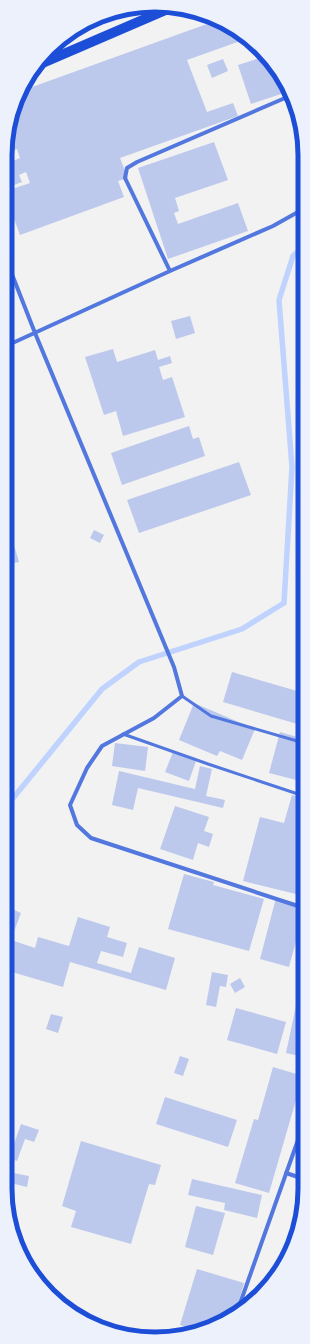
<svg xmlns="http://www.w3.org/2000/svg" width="310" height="1344" font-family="Lato,sans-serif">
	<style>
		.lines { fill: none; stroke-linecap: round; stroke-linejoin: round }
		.stream { stroke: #bfd3fe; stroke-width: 5.5 }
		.building { fill: #bdc9ec }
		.service { stroke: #5277de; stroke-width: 3 }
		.minor { stroke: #5277de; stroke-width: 4 }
		.primary { stroke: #1d4ed8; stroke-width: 10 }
		.rim { fill: none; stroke: #1d4ed8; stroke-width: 5 }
	</style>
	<rect width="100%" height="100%" fill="#f2f2f2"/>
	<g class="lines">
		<!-- stream -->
		<path class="stream" d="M5 808 102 689 139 662 242 629 284 603 292 467 279 300 293 256 304 246"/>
	</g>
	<!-- building -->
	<path class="building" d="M218 20 245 37 246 39 187 60 207 112 233 103 238 116 120 158 128 178 118 181 124 197 20 235 6 197V191L30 183 26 172 19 175 22 182 6 188V164L20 158 17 149 6 153V135L21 91Z
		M266 56 290 91 251 104 238 65Z
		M223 59 228 71 212 78 207 65Z
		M299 119 303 133 300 134 296 120Z
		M214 142 228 180 175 198 179 211 174 213 178 224 238 203 248 231 168 259 138 168Z
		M190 316 195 333 176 339 171 321Z
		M113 349 117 362 155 350 158 360 170 356 172 363 159 367 163 380 172 377 185 417 123 436 116 411 104 415 85 357Z
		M189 426 193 439 199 437 205 456 122 485 111 453Z
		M239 462 251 495 139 533 127 500Z
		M94 530 104 535 100 543 90 538Z
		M14 545 19 562 6 565V547Z
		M232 672 304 693V726L223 702Z
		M194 703 255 729 242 760 220 751 217 756 179 740Z
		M280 732 304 739V782L269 773Z
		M115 743 148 747 145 771 112 766Z
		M173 752 196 761 189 781 165 772Z
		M200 766 212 769 206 796 225 800 223 808 138 788 133 810 112 805 119 771 195 789Z
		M292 795 304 798V896L243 881 260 817 284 823Z
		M175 806 209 817 204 831 213 834 209 847 198 843 193 860 160 849Z
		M184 874 214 882 213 885 264 899 249 951 168 929Z
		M276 898 304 905V912L289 967 260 959Z
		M5 906 21 913 13 934 5 931Z
		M78 917 110 927 107 937 127 943 123 957 101 951 97 963 131 973 139 947 175 958 166 990 70 962 63 987 5 970V948L8 939 35 948 38 937 69 946Z
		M212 972 228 975 226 987 220 986 216 1007 206 1005Z
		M303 972H304V1057L286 1053Z
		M240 978 245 987 235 993 230 984Z
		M236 1008 286 1022 277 1054 227 1040Z
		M51 1014 63 1017 58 1033 46 1029Z
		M180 1056 189 1059 183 1076 174 1073Z
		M273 1067 303 1076 269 1193 235 1183 254 1119 258 1120Z
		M165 1097 237 1120 228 1147 156 1124Z
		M21 1124 39 1130 34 1142 25 1139 17 1161 9 1158Z
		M81 1141 161 1165 155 1185 149 1184 131 1244 71 1227 76 1211 62 1206Z
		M8 1172 29 1176 27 1187 6 1182Z
		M192 1179 262 1195 257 1218 224 1210 225 1203 188 1195Z
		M196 1206 225 1213 213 1255 185 1247Z
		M197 1269 244 1283 235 1314 200 1331 180 1325Z"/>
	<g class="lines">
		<!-- service -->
		<path class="service" d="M182 696 211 716 304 743
			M123 734 208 764 304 796"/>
		<!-- minor -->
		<path class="minor" d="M6 259 35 333 174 667 182 696 154 718 102 746 87 768 70 805 77 825 91 838 304 908
			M170 271 125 178 127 168 137 162 292 95
			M6 346 170 271 273 226 298 212 304 207
			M286 1173 304 1179
			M239 1306 246 1308
			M237 1312 304 1123"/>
		<!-- primary -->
		<path class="primary" d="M38 65 175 6"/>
	</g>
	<!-- crop -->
	<path d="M0 0H310V1344H0ZM155 12H155A143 143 0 0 1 298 155V1189A143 143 0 0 1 155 1332H155A143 143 0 0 1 12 1189V155A143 143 0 0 1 155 12Z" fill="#edf1fc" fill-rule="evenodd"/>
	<path class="rim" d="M155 12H155A143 143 0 0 1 298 155V1189A143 143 0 0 1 155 1332H155A143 143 0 0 1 12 1189V155A143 143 0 0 1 155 12Z"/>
</svg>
